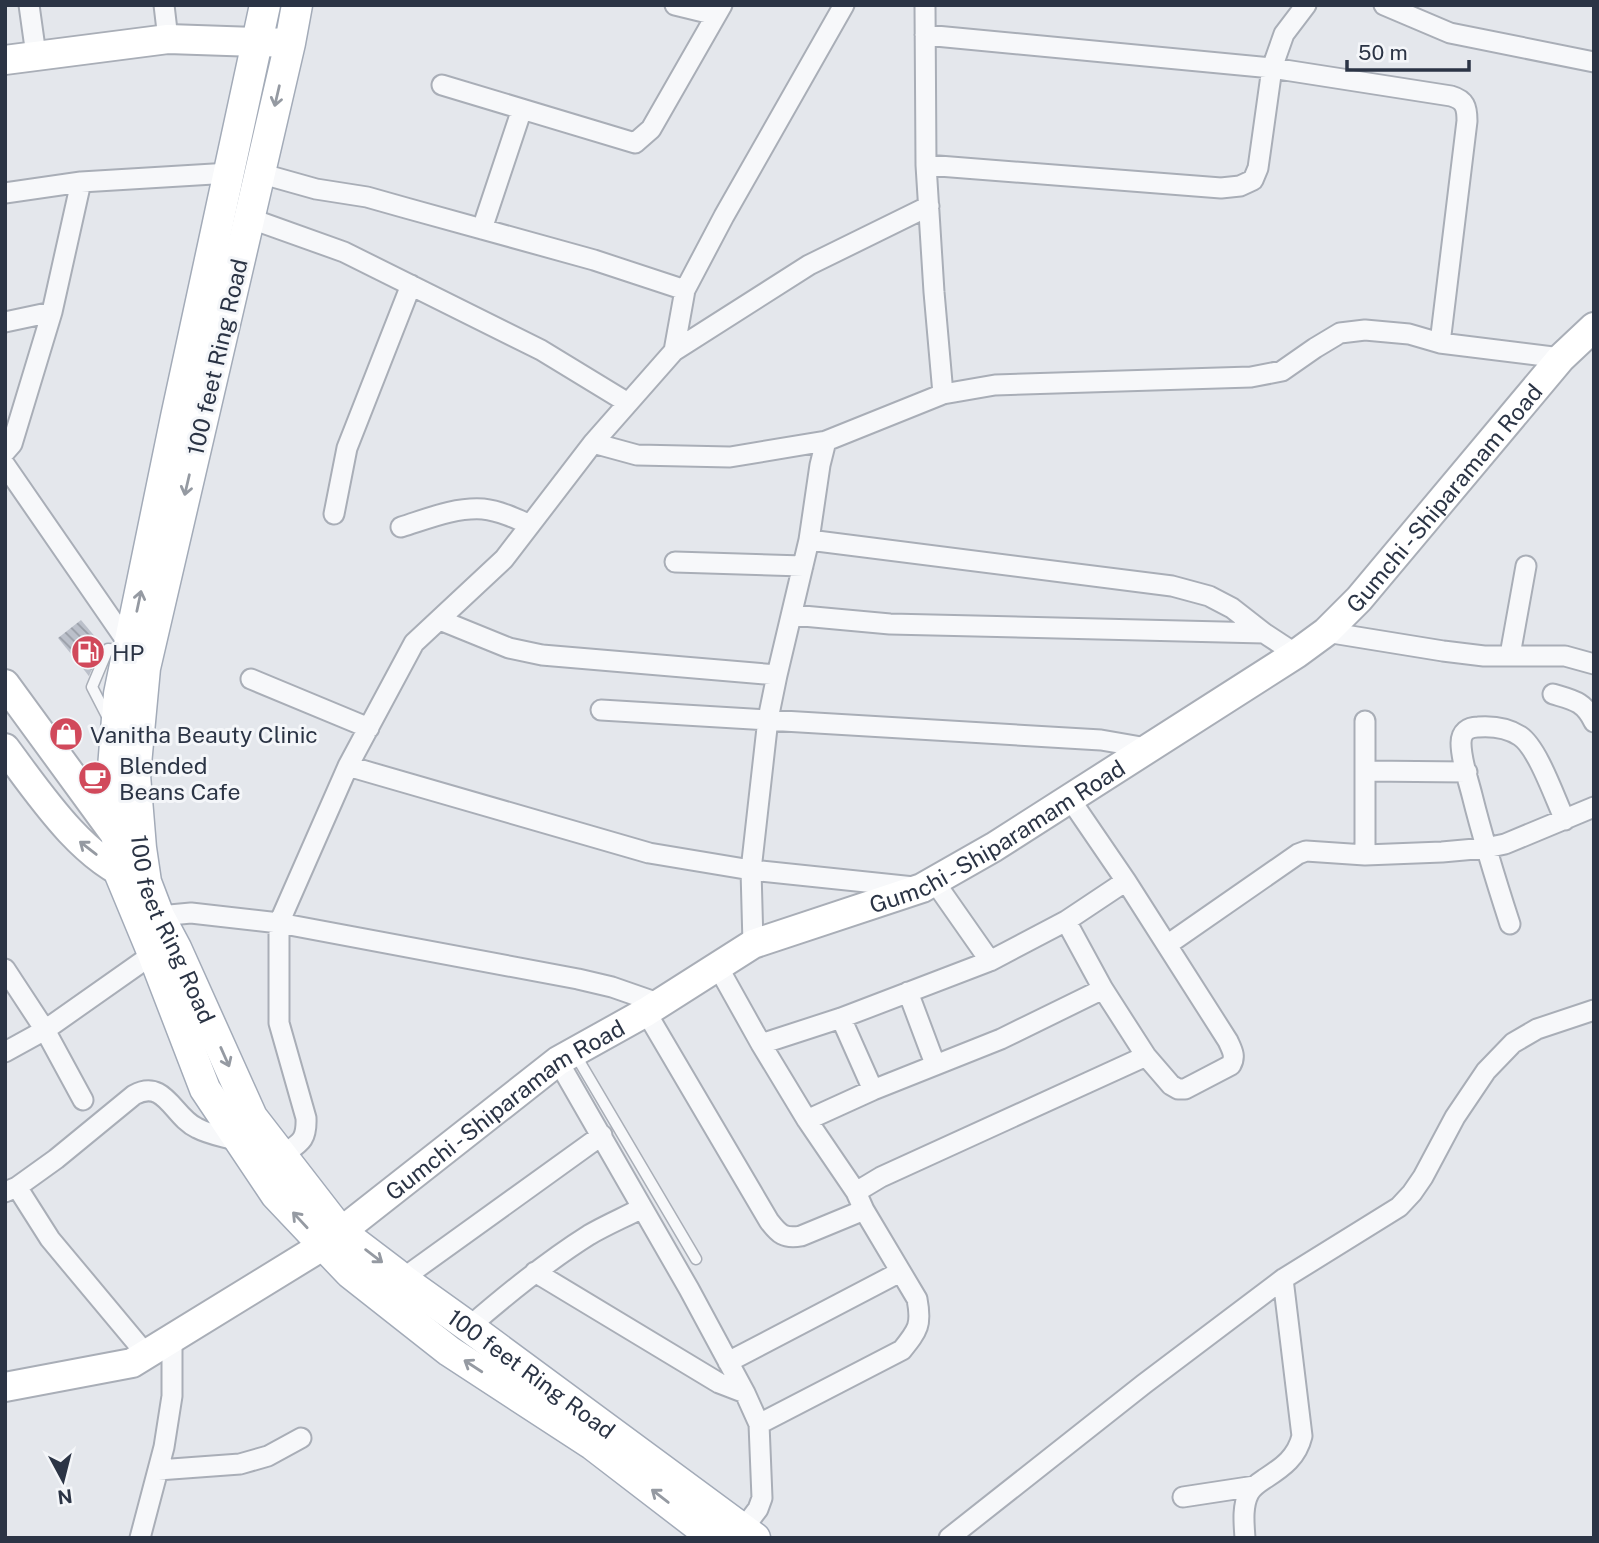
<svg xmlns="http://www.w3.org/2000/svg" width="1599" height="1543" font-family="'Public Sans',sans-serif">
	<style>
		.building { fill: url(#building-back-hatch) }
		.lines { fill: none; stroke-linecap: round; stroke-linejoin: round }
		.lane-casing { stroke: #a9aeb7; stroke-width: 13 }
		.street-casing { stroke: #a9aeb7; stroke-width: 23 }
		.secondary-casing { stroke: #a9aeb7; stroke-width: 32 }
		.primary-casing { stroke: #a3abb8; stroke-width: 33 }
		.lane { stroke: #f7f8fa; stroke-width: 10 }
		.street { stroke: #f7f8fa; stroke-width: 19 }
		.secondary { stroke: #fff; stroke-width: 28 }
		.primary { stroke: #fff; stroke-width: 30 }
		.oneway { stroke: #959aa2 }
		.labels { text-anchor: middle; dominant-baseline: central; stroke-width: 6; stroke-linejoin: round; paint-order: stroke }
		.street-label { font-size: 23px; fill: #2b3445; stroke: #f4f6f9 }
		.poi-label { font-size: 23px; fill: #2b3445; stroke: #f4f6f9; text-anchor: start }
	</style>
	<defs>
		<pattern id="building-back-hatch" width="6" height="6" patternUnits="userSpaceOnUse" patternTransform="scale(1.75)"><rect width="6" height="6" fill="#bbc0ca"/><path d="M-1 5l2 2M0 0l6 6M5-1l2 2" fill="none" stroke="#989da6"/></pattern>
	</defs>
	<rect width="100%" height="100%" fill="#e4e7ec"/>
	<!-- building -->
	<path class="building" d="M81 620 102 645 89 676 58 638Z"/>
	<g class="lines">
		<!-- lane casing -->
		<g class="lane-casing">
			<path id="lane" d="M109 720 92 687 108 649 126 650
				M575 1054 696 1259"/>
		</g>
		<!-- street casing -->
		<g class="street-casing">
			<path id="street" d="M29 5 36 55
				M164 5 168 39
				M675 5 716 15
				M925 5 926 165 934 292 943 394
				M1384 5 1450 33 1594 62
				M925 35 1272 68 1451 96C1465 100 1467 107 1467 121L1440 343
				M442 85 635 143 651 129 722 5
				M926 165 1221 188 1240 186 1253 180 1258 168 1272 68 1284 34 1306 5
				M259 173 316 189 367 197 406 208 594 260 685 290
				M5 193 81 182 230 173
				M249 218 344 252 541 350 628 403
				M482 229 522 109
				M5 322 52 312
				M674 351 685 290 724 216 844 5
				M593 443 637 455 730 457 826 441 943 394 995 385 1251 377 1282 371 1315 348 1340 333 1365 330 1409 334 1440 343 1561 358
				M5 452 12 444 52 312 81 182
				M5 465 130 646
				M334 514 347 448 411 285
				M401 527C427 519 455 507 483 509 500 511 515 518 530 525
				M809 540 1172 586 1209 596 1232 608 1264 633 1296 654
				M675 562 803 566
				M792 615 890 624 1264 633
				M440 620 509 648 542 655 777 675
				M1326 632 1443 651 1484 656H1565L1594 664
				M1510 655 1526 566
				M251 679 369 728
				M1553 694C1573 700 1584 701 1594 722
				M601 710 1101 740 1147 748
				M348 766 649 853 751 870 914 887
				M1365 771 1467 772
				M1365 855V721
				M934 881 990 961
				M159 916 191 913 279 923 578 979 612 987 658 1003
				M1066 921 1103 989 1146 1056 1171 1085 1178 1089H1185L1231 1065C1236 1056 1232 1050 1228 1041L1126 881 1070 799
				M1510 924C1496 881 1483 839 1472 795 1468 779 1461 760 1461 743 1461 732 1468 727 1478 727 1492 726 1508 728 1520 736 1538 748 1555 799 1565 820
				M753 944 751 870 768 719 777 675 809 540 820 465 826 441
				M1167 945 1298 854 1306 851 1365 855 1442 852 1486 848 1505 844 1594 807
				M718 967 761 1044 807 1120 856 1192 864 1210 917 1299C922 1325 918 1330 902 1350L759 1424
				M5 969 45 1030 83 1100
				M908 992 935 1064
				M646 1012 769 1221C779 1234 784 1239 801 1236L864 1210
				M841 1018 873 1090
				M761 1044 841 1018 990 961 1066 921 1126 881
				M5 1052 45 1030 153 954
				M558 1061 689 1289 745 1393 759 1424 762 1498 758 1509 743 1529
				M807 1120 873 1090 1001 1039 1103 989
				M281 1156C299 1143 307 1142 306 1118L279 1023V923L348 766 414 643 504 559 593 443 674 351 809 265 929 206
				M17 1187 50 1239 146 1354
				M5 1192 17 1187 56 1159 134 1095C165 1078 173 1117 197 1128 210 1135 226 1137 241 1142
				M856 1192 881 1177 1146 1056
				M535 1272 719 1383 745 1393
				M402 1279 602 1135
				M469 1327C507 1294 546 1262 589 1235 606 1225 625 1217 642 1208
				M728 1362 900 1272
				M158 1470 240 1464 268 1456 301 1438
				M1183 1497 1255 1486
				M140 1538 164 1447 172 1396V1338
				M949 1538 1144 1384 1283 1279 1399 1207 1412 1193 1423 1177 1455 1117 1486 1071 1513 1043 1537 1029 1594 1010
				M1245 1538C1244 1524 1242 1506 1249 1493 1253 1486 1260 1482 1266 1478 1283 1467 1297 1457 1302 1436L1283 1279"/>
		</g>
		<!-- secondary casing -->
		<g class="secondary-casing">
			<g id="secondary">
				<path d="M5 60 168 39 290 43"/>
				<path d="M5 684 116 836 127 842"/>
				<path d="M5 748C38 792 81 858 134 878"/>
				<path id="s1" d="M5 1387 132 1363 324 1245 558 1061 646 1012 753 944 922 888 994 847 1296 654 1326 632 1359 599 1561 358 1594 327"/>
			</g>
		</g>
		<!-- primary casing -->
		<g class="primary-casing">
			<g id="primary">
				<path d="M265 5 176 417 119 694 113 768 119 872 153 954 205 1089 276 1195 350 1273 449 1351 593 1445 714 1538"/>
				<path id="s2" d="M297 5 290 43 145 668 135 775 141 848 146 882 159 916 176 948 252 1117 341 1232 395 1273 402 1279 469 1327 755 1538"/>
			</g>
		</g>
		<!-- lane -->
		<use href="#lane" class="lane"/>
		<!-- street -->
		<use href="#street" class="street"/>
		<!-- secondary -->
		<use href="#secondary" class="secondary"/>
		<!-- primary -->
		<use href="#primary" class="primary"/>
	</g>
	<!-- one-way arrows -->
	<defs><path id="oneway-shaft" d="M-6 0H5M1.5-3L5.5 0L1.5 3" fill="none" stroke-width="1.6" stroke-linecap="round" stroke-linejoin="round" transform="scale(1.75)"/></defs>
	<g class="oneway">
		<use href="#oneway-shaft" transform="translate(277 96) rotate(103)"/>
		<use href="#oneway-shaft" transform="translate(187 485) rotate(103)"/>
		<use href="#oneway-shaft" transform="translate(139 601) rotate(-78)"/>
		<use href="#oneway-shaft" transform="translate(88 848) rotate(-142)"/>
		<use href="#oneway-shaft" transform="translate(225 1057) rotate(66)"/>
		<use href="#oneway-shaft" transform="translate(300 1220) rotate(-133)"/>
		<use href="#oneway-shaft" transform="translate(374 1256) rotate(37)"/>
		<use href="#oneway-shaft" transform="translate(473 1366) rotate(-147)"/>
		<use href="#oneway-shaft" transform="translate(660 1496) rotate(-142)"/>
	</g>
	<!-- icons -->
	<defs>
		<g id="fuel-disc" transform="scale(1.75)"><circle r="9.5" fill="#d1495b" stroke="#f4f6f9"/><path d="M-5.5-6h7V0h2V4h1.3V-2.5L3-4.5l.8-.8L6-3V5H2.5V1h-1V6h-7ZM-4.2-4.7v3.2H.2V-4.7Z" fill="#fff"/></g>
		<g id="shop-disc" transform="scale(1.75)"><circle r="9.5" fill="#d1495b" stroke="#f4f6f9"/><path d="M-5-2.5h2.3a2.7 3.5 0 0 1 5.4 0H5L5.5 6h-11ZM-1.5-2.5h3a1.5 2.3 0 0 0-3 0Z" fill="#fff"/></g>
		<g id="cafe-disc" transform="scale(1.75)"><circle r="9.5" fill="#d1495b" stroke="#f4f6f9"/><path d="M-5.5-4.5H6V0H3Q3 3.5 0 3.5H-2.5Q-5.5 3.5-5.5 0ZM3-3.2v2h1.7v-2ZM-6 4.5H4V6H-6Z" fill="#fff"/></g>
	</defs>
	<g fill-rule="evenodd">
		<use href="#fuel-disc" x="88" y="652"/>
		<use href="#shop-disc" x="66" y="734"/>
		<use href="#cafe-disc" x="95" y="778"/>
	</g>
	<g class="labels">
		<!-- street labels -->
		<g class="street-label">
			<text transform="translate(217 357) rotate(-77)">100 feet Ring Road</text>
			<text stroke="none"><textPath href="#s1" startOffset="1715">Gumchi - Shiparamam Road</textPath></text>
			<text stroke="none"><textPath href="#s1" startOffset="1148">Gumchi - Shiparamam Road</textPath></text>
			<text stroke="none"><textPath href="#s2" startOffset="948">100 feet Ring Road</textPath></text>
			<text stroke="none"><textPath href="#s1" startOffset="581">Gumchi - Shiparamam Road</textPath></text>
			<text stroke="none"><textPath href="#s2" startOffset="1536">100 feet Ring Road</textPath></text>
		</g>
		<!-- poi labels -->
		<g class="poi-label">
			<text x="112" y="652">HP</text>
			<text x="90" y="734">Vanitha Beauty Clinic</text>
			<text x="119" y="765">Blended<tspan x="119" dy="26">Beans Cafe</tspan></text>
		</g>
	</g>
	<!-- border -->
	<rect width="1599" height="1543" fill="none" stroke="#2b3445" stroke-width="14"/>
	<!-- north arrow -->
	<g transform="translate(63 1480) rotate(173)" stroke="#f4f6f9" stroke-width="5" paint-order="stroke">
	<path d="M0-5L12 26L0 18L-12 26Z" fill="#2b3445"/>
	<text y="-10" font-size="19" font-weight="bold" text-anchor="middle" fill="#2b3445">N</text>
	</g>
	<!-- scale -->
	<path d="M1347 60v10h122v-10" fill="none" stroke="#2b3445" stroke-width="3.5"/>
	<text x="1358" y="60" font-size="21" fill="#2b3445" stroke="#f4f6f9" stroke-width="5" paint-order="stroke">50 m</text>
</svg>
